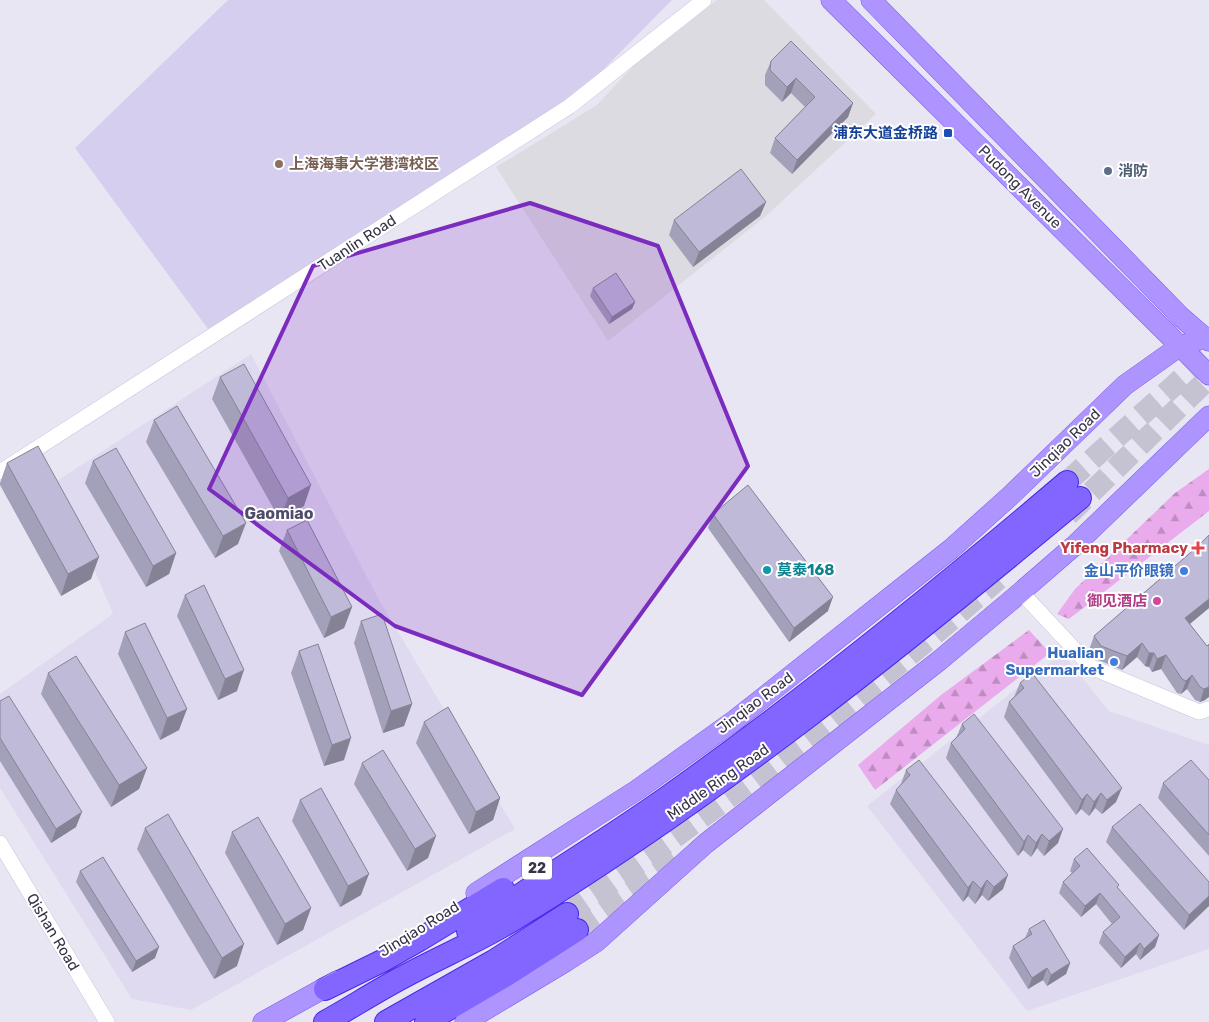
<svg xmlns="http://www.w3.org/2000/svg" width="1209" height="1022" font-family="Rubik,'Noto Sans SC',sans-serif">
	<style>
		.residential { fill: #dfdaf0 }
		.education { fill: #d6ceee }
		.forest { fill: url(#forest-firs) }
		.parking { fill: #dcdbe2 }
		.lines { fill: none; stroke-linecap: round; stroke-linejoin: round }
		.highway-tunnel { stroke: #c5c2d1; stroke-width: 22; stroke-dasharray: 22 11; stroke-linecap: butt }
		.minor-casing { stroke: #c9c4de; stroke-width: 16 }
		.major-casing { stroke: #7c5bed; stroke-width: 21 }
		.highway-casing { stroke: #492aea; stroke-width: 24 }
		.minor { stroke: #fff; stroke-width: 15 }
		.major { stroke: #ae94ff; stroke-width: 20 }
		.highway { stroke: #8366ff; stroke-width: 22 }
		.wall { fill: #a3a0b9 }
		.shaded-wall { fill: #858296 }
		.building { fill: #bebad7; stroke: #858296 }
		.marked { fill: #7b2cbf; fill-opacity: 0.2; stroke: #7b2cbf; stroke-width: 4; stroke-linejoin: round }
		.transit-dot { fill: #1a4fb4; stroke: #fff; stroke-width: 2 }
		.education-dot { fill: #8d6e63; stroke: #fff; stroke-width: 2 }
		.service-dot { fill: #5c6f8a; stroke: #fff; stroke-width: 2 }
		.health-dot { fill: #e0444e; stroke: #fff; stroke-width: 2 }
		.culture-dot { fill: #0f9aa8; stroke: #fff; stroke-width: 2 }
		.shop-dot { fill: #3f7fe0; stroke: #fff; stroke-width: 2 }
		.hotel-dot { fill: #d1479c; stroke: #fff; stroke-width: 2 }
		.labels { text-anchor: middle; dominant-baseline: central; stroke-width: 4; stroke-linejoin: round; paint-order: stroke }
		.shield { fill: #fff; stroke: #73717e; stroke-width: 1 }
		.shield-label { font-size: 14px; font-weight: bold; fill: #373447 }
		.transit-label { font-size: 15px; font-weight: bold; fill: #164399; stroke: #fff; text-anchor: end }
		.education-label { font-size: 15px; font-weight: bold; fill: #785e54; stroke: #fff; text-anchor: start }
		.service-label { font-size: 15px; font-weight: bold; fill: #4e5e75; stroke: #fff; text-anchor: start }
		.street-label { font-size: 15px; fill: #373447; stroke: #fff }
		.health-label { font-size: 15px; font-weight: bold; fill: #be3a42; stroke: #fff; text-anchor: end }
		.culture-label { font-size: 15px; font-weight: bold; fill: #0d838f; stroke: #fff; text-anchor: start }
		.shop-label { font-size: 15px; font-weight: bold; fill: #366cbe; stroke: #fff; text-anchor: end }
		.hotel-label { font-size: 15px; font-weight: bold; fill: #b23c85; stroke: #fff; text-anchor: end }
		.neighbourhood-label { font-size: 16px; font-weight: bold; fill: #4f4b6b; stroke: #fff }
	</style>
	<defs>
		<pattern id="forest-firs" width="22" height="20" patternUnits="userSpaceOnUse" patternTransform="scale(1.25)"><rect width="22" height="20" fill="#eaabec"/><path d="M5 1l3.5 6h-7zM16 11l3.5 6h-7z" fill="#be8cc1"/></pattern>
	</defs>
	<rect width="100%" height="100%" fill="#e9e6f4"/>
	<!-- residential -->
	<path class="residential" d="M251 354 378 598 515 829 191 1010 132 999 0 788V694L113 614 57 481Z
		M1062 653 1109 711 1209 745V949L1027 1011 867 806Z"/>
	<!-- education -->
	<path class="education" d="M228 0H672L587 86 448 180 208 329 75 148Z"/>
	<!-- forest -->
	<path class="forest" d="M1209 469V511L1069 619 1057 614 1075 589 1175 493Z
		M1029 630 1050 653 875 790 858 765 941 695Z"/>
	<!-- parking -->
	<path class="parking" d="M717 0H764L876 114 765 217 608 341 496 167 597 105 636 63Z"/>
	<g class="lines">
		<!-- highway-tunnel -->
		<path class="highway-tunnel" d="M1067 482 1209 354
			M1068 515 1209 378
			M567 914C716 810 862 700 998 579
			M577 930 680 857"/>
		<!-- minor casing -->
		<g class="minor-casing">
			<path id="minor" d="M0 472 570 106 704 0
				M1021 592 1091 667 1199 712 1209 709
				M0 843 107 1022"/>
		</g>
		<!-- major casing -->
		<g class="major-casing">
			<path id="major" d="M831 0 1209 375
				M871 0 1181 317 1209 341
				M476 893 637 790 735 720 951 549 1009 497 1125 385 1180 346 1205 338
				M263 1022 337 981
				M465 1022 565 962 596 942 705 844 940 660 1014 598 1074 546 1209 416"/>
		</g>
		<!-- highway casing -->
		<g class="highway-casing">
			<path id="highway" d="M468 931C533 884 603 843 669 796 807 698 938 592 1067 482
				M325 989 382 961 419 940 503 889
				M325 1022C352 1007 378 990 405 976 442 956 481 940 516 918 717 795 900 648 1080 498
				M386 1022 494 961 567 914
				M426 1022 505 976 577 930"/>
		</g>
		<!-- minor -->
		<use href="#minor" class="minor"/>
		<!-- major -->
		<use href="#major" class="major"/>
		<!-- highway -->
		<use href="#highway" class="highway"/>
	</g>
	<!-- wall -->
	<path class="wall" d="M771 61 853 103 848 117 792 174 770 153 775 138 805 107 791 93 782 102 765 85V75Z
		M766 202 760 216 693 267 669 235 674 220Z
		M593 288 635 302 632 309 609 324 590 296Z
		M220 377 304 506 280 520 212 399Z
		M154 420 238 544 215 558 146 442Z
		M93 461 176 553 169 574 146 587 85 483Z
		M7 463 91 579 61 596 0 485V483Z
		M713 514 828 611 789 642 708 528Z
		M287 530 352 607 344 628 324 638 279 551Z
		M1209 535V608L1190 624 1207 646 1205 700 1200 702 1195 700 1187 689 1181 694 1177 693 1161 669 1152 672 1149 667 1145 666 1137 657 1122 670 1096 659 1089 650 1094 636 1197 547Z
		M185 595 237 691 218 700 177 616Z
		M361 621 412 704 404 726 383 733 354 643Z
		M125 632 179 730 160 740 118 654Z
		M299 651 344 760 324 766 291 673Z
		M48 673 147 768 139 789 111 807 41 694Z
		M1020 683 1116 802 1102 814 1095 808 1089 816 1081 809 1076 815 1004 717 1009 702 1014 697Z
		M0 701 76 827 51 843 0 761Z
		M424 722 500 798 493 820 469 834 416 743Z
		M962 724 1058 843 1044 856 1037 848 1031 857 1023 850 1018 856 946 758 951 743 956 738Z
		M362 763 428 858 407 871 354 784Z
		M906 770 1003 889 988 901 982 895 975 904 968 896 963 902 890 804 896 790 901 784Z
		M1209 780V856L1158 798 1163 783Z
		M300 800 361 895 340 907 292 821Z
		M1112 827 1209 882 1184 930 1106 842Z
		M145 828 237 966 214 979 137 849Z
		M232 832 311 908 303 930 277 945 225 853Z
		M1074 859 1118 889 1159 935 1155 947 1140 960 1136 954 1121 968 1099 943 1103 932 1112 924 1096 904 1081 917 1059 893 1063 882 1072 873 1070 871Z
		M80 871 155 958 132 972 76 882Z
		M1029 929 1070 963 1066 974 1047 986 1043 980 1028 989 1009 958 1013 946 1025 938Z"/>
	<!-- shaded-wall -->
	<path class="shaded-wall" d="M796 78 791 93 782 102 787 87Z
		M853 103 848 117 792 174 797 160Z
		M766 202 760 216 693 267 699 252Z
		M635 302 632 309 609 324 612 317Z
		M311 485 304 506 280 520 288 498Z
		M246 523 238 544 215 558 223 536Z
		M176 553 169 574 146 587 153 566Z
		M99 557 91 579 61 596 68 574Z
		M833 597 828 611 789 642 794 628Z
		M1209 599V608L1181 631 1185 618Z
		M352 607 344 628 324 638 331 617Z
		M1142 643 1137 657 1122 670 1127 656Z
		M1149 653H1154L1149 667 1145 666Z
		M1166 655 1161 669 1152 672 1157 659Z
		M244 670 237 691 218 700 225 679Z
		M1192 675 1187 689 1181 694 1186 681Z
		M1209 687V697L1205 700 1200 702 1204 689Z
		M412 704 404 726 383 733 391 711Z
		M187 709 179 730 160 740 167 718Z
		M351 738 344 760 324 766 332 745Z
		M147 768 139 789 111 807 119 785Z
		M1122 788 1116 802 1102 814 1107 800Z
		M1101 793 1095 808 1089 816 1094 802Z
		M1087 794 1081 809 1076 815 1082 800Z
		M500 798 493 820 469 834 476 812Z
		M82 812 76 827 51 843 56 829Z
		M1063 829 1058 843 1044 856 1049 841Z
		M1042 834 1037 848 1031 857 1036 843Z
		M1028 835 1023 850 1018 856 1024 842Z
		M436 836 428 858 407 871 415 849Z
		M369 874 361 895 340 907 348 886Z
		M1008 875 1003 889 988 901 994 887Z
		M987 880 982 895 975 904 981 889Z
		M973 881 968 896 963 902 968 888Z
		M1100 893 1096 904 1081 917 1085 906Z
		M1209 896V906L1184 930 1189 915Z
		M311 908 303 930 277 945 285 924Z
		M1159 935 1155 947 1140 960 1144 949Z
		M1140 943 1136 954 1121 968 1125 957Z
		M244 944 237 966 214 979 222 958Z
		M159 947 155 958 132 972 136 961Z
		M1070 963 1066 974 1047 986 1051 975Z
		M1047 968 1043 980 1028 989 1032 978Z"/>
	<!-- building -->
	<path class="building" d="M791 41 853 103 797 160 775 138 815 97 796 78 787 87 770 70 771 61Z
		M741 169 766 202 699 252 674 220Z
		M616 273 635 302 612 317 593 288Z
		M244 364 311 485 288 498 220 377Z
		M177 406 246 523 223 536 154 420Z
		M38 446 99 557 68 574 7 463Z
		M116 448 176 553 153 566 93 461Z
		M748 485 833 597 794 628 713 514Z
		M307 520 352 607 331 617 287 530Z
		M1209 535V599L1185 618 1207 646 1209 644V687L1204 689 1200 687 1192 675 1186 681 1182 679 1166 655 1157 659 1154 653H1149L1142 643 1127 656 1101 646 1094 636 1197 547Z
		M204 585 244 670 225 679 185 595Z
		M382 614 412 704 391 711 361 621Z
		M145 623 187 709 167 718 125 632Z
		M318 644 351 738 332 745 299 651Z
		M76 656 147 768 119 785 48 673Z
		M1032 673 1122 788 1107 800 1101 793 1094 802 1087 794 1082 800 1009 702 1024 688 1020 683Z
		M9 696 82 812 56 829 0 738V701Z
		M448 707 500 798 476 812 424 722Z
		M974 714 1063 829 1049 841 1042 834 1036 843 1028 835 1024 842 951 743 965 729 962 724Z
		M383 750 436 836 415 849 362 763Z
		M919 760 1008 875 994 887 987 880 981 889 973 881 968 888 896 790 910 775 906 770Z
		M1191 760 1209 780V835L1163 783Z
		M321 788 369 874 348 886 300 800Z
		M1140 804 1209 882V896L1189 915 1112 827Z
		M168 814 244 944 222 958 145 828Z
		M258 817 311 908 285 924 232 832Z
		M1087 848 1119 885 1117 887 1159 935 1144 949 1140 943 1125 957 1103 932 1120 917 1100 893 1085 906 1063 882 1080 866 1074 859Z
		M103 857 159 947 136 961 80 871Z
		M1044 920 1070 963 1051 975 1047 968 1032 978 1013 946 1032 934 1029 929Z"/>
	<!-- marked area -->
	<path class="marked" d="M530 203 658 246 748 466 582 695 395 626 209 489 313 266Z"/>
	<!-- markers -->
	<rect class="transit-dot" x="943" y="128" width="10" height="10" rx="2.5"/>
	<circle class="education-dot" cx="279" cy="164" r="5"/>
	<circle class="service-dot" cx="1108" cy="171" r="5"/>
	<path class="health-dot" d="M1195.5 540.5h5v5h5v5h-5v5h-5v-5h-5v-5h5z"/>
	<circle class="culture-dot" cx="767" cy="570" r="5"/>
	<g class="shop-dot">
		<circle cx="1184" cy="571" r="5"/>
		<circle cx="1114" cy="662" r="5"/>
	</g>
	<circle class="hotel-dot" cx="1157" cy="601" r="5"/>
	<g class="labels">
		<!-- shield labels -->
		<rect class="shield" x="522" y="856.5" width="30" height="23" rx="4"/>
		<g class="shield-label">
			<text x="537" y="868">22</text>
		</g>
		<!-- transit labels -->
		<g class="transit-label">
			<text x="938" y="133">浦东大道金桥路</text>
		</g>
		<!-- education labels -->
		<g class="education-label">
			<text x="289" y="164">上海海事大学港湾校区</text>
		</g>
		<!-- service labels -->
		<g class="service-label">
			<text x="1118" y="171">消防</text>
		</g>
		<!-- street labels -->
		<g class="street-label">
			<text transform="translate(1020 187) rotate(45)">Pudong Avenue</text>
			<text transform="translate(357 243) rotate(-33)">Tuanlin Road</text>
			<text transform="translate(1065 443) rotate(-44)">Jinqiao Road</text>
			<text transform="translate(755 703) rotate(-37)">Jinqiao Road</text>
			<text transform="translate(718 782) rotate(-35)">Middle Ring Road</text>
			<text transform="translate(419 929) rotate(-32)">Jinqiao Road</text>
			<text transform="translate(53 932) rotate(59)">Qishan Road</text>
		</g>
		<!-- health labels -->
		<g class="health-label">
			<text x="1188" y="548">Yifeng Pharmacy</text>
		</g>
		<!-- culture labels -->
		<g class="culture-label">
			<text x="777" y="570">莫泰168</text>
		</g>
		<!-- shop labels -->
		<g class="shop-label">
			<text x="1174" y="571">金山平价眼镜</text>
			<text x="1104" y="653">Hualian<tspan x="1104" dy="17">Supermarket</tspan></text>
		</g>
		<!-- hotel labels -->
		<g class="hotel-label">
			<text x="1147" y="601">御见酒店</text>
		</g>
		<!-- neighbourhood labels -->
		<g class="neighbourhood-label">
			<text x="279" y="513">Gaomiao</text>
		</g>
	</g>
</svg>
